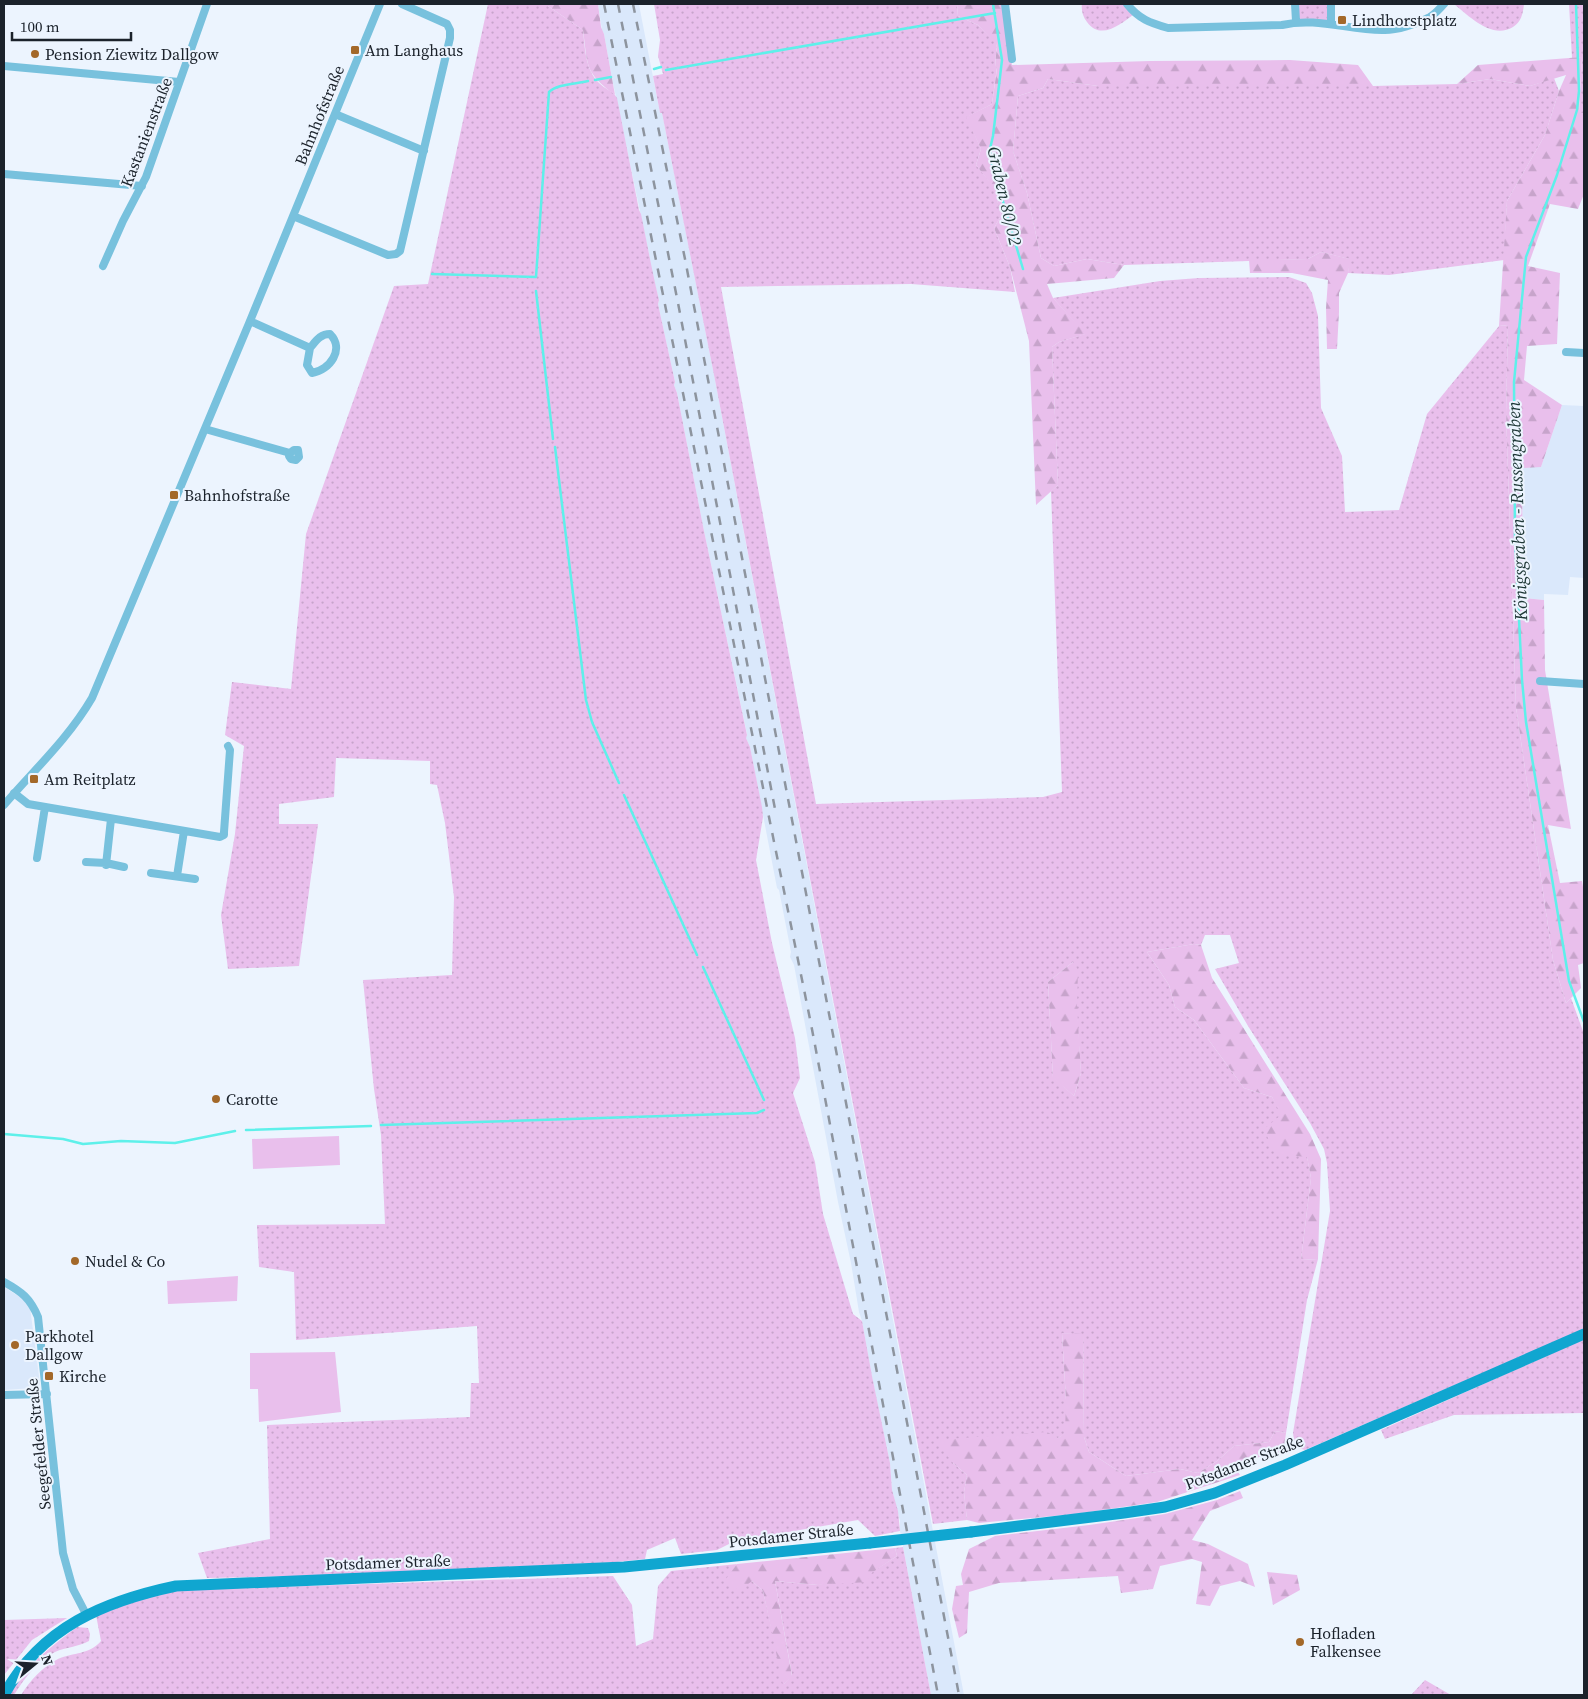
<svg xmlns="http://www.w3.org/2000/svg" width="1588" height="1699" font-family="'Source Serif 4',serif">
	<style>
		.built { fill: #dae8fb }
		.grass { fill: url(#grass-dots); fill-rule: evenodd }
		.forest { fill: url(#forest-firs) }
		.garden { fill: #e9bfec }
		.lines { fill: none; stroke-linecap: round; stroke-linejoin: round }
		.stream { stroke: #5ef0ea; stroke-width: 2.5 }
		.street { stroke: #78c1dd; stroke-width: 8 }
		.secondary { stroke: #10a6d0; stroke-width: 11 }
		.rail { stroke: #8d949e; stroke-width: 2.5; stroke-dasharray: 9 9; stroke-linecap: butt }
		.secondary-bridge { stroke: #10a6d0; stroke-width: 11 }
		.poi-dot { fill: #a36829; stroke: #ecf4fe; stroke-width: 2 }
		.labels { text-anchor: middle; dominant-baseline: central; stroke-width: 4; stroke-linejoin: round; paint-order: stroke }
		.poi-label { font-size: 16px; fill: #1b222b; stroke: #ecf4fe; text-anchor: start }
		.street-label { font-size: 16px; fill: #1b222b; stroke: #ecf4fe }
		.water-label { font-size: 18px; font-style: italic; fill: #1f3837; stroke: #ecf4fe }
	</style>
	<defs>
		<pattern id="grass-dots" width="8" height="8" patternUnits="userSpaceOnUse" patternTransform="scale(1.25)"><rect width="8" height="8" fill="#e9bfec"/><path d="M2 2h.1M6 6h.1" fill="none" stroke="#c7a4cb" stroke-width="1.8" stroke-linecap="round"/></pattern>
		<pattern id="forest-firs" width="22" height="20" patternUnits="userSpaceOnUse" patternTransform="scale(1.25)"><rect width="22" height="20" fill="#e9bfec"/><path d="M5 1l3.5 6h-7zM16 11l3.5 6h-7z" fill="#c7a4cb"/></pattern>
	</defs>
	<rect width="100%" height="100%" fill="#ecf4fe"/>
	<!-- built -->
	<path class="built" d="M598 4H639L641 15 660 113H662L715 380 964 1695H931L900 1531V1521L892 1490 890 1463 872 1377 862 1321 859 1312 851 1263 838 1202 804 1019 794 965 790 957 791 952 779 890 777 888 750 747 746 738 747 734 704 531 677 393 674 385 675 382 658 304 659 300 651 269 650 259 612 78 604 34 602 30Z
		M1562 405 1584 406V578L1570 577 1568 595 1544 594V600L1523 598 1522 467H1541Z
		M4 1287 23 1299 30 1307 40 1384 33 1388 4 1390Z"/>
	<!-- grass -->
	<path class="grass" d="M488 4H548V6L583 30C585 48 585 69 599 83 605 89 613 91 617 98L639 210 641 214C647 243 652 271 659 300L658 304 675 382 674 385 677 393 704 531 747 735 746 738 750 747 762 807 763 817 756 860 772 943 795 1038 800 1078 793 1093 815 1162 823 1214 853 1314 862 1321 872 1376 890 1463 892 1490 898 1511 900 1531 875 1536 858 1520 735 1541 717 1550 681 1554 675 1538 647 1550 645 1559 616 1562 345 1575 207 1578 198 1553 270 1539 267 1425 470 1417 471 1383H479L477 1326 296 1340 294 1272 259 1267 257 1225 385 1224 381 1135 374 1089 363 980 452 975 454 897 445 823 437 785 430 784V761L336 758 334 797 279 804V824H318L299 966 228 969 221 915 235 834 244 746 225 735 232 682 291 689 306 534 394 286 428 284Z
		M654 4H957L958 16 978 25 997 43 995 66 997 67 992 104 967 117 981 149 976 165 994 187 1001 216 994 228 1010 267 1015 292 911 284 721 287 816 804 1043 797 1062 792 1051 491 1058 485 1052 347 1059 342 1085 334 1053 298 1160 281 1199 278 1289 277 1306 283 1312 293 1318 316 1321 408 1342 456 1345 512 1399 510 1427 414 1499 326 1508 325 1506 413 1516 707 1553 960 1566 1003 1571 998 1584 1034V1329L1305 1450 1295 1447 1293 1433 1330 1211 1327 1163 1324 1149 1310 1123 1248 1026 1215 969 1239 963 1230 935H1205L1201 945 1194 944 1147 952 1169 985 1175 1007 1194 1020 1244 1088 1272 1097 1307 1156 1311 1178 1301 1260 1318 1259 1307 1300 1286 1433 1275 1431 1269 1442 1234 1446 1217 1461 1198 1473 1180 1469 1126 1476 1089 1452 1084 1437 1083 1335 1062 1333 1066 1400V1433L1058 1438 953 1463 967 1475 964 1492 967 1520 933 1524 715 380 662 113H660L653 76 663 74 658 56 660 40ZM1073 962 1081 1073 1074 1096 1053 1077 1048 982Z
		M1082 4H1126L1134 14C1121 24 1101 41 1087 22 1083 17 1081 10 1082 4Z
		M1296 4H1330V22L1297 20Z
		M1454 4H1524C1523 14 1521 22 1513 27 1492 40 1469 16 1454 4Z
		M1569 4H1584V114L1579 113 1582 57 1572 58Z
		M1554 78 1559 91 1545 135 1507 201 1504 260 1389 275 1348 273 1349 259 1321 252 1308 259 1124 265 1087 259 1054 266 1041 258 1027 193 1013 151 1018 96 1043 88 1048 79 1098 86H1373L1457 84 1490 79 1530 86Z
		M1584 1339V1413L1454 1415 1385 1439 1381 1430Z
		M903 1547 931 1695H21C30 1681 42 1667 58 1659 74 1652 89 1655 101 1641L96 1615 156 1594 190 1588 277 1587 613 1576 632 1605 636 1646 653 1639 658 1586 671 1571 737 1564 727 1579 752 1581 763 1591 784 1684 792 1675 775 1581 818 1585 869 1574 897 1556 895 1548Z
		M67 1618 32 1640 4 1675V1620Z
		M77 1627 88 1628 90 1634 89 1641C78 1647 66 1647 55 1652 37 1661 24 1679 14 1695H8C22 1669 53 1645 77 1627Z
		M1425 1680 1451 1695H1411Z"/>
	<!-- forest -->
	<path class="forest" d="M548 4H598L601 27 604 34 615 95C584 72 588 66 583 30L548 6Z
		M957 4H1002L1012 65 1150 61 1290 60 1358 65 1373 86H1098L1048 79 1043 88 1018 96 1013 151 1027 193 1041 258 1054 266 1087 259 1124 265 1114 278 1047 284 1053 298 1086 334 1059 342 1052 347 1058 485 1036 505 1029 341 1010 267 994 228 1001 216 994 188 976 165 981 149 966 117 992 104 997 68 995 67 997 44 978 25 958 16Z
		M1582 57 1579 112 1584 114V194L1578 209 1550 204 1528 266 1560 273 1557 344 1527 346 1524 380 1562 405 1541 467 1522 468 1523 598 1544 600 1545 670 1571 829 1548 825 1560 883 1582 881 1584 893V963L1578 965 1581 988 1566 1003 1553 960 1516 707 1506 413 1508 325 1499 326 1507 201 1545 135 1559 91 1566 75 1530 86 1490 79 1457 84 1478 65Z
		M1321 252 1350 259 1348 273 1339 293V312L1337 349H1327L1326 308 1328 280 1292 273H1250L1249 260 1308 259Z
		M1194 944 1201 945 1212 978 1310 1134 1321 1159 1318 1259 1301 1260 1311 1178 1307 1157 1275 1154 1264 1129 1281 1115 1272 1097 1244 1088 1194 1020 1175 1007 1169 985 1147 952Z
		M1073 962 1078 970 1077 1006 1081 1073 1074 1096 1053 1078 1048 982Z
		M1062 1333 1083 1334 1084 1437 1089 1452 1126 1476 1180 1469 1198 1473 1217 1461 1234 1446 1269 1442 1275 1431 1286 1433 1283 1455 1262 1456 1234 1466 1240 1475 1157 1502 1075 1514 979 1523 967 1520 964 1492 967 1475 953 1463 935 1440 1047 1432 1058 1438 1065 1433 1066 1400Z
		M1240 1491 1243 1498 1210 1511 1192 1540 1208 1544 1248 1564 1255 1587 1240 1581 1220 1586 1210 1606 1196 1604 1202 1562 1192 1559 1160 1566 1153 1589 1121 1593 1118 1576 999 1583 969 1592 967 1633 959 1638 952 1609 956 1586 963 1585 961 1574 969 1549 995 1536 1089 1525 1165 1514 1217 1500Z
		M895 1548 897 1556 870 1574 868 1582 818 1585 775 1581 792 1676 783 1685 763 1591 752 1581 739 1591 726 1579 737 1564Z
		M1267 1572 1297 1575 1300 1590 1273 1605Z"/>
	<!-- garden -->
	<path class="garden" d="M339 1136 340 1165 253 1169 252 1139Z
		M238 1276 237 1301 168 1304 167 1281Z
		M335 1352 341 1412 259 1422 258 1389H250V1353Z"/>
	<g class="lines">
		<!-- stream -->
		<path class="stream" d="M993 4 1002 60 993 136 990 149 991 161 1023 269
			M1576 4 1579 91 1577 110 1557 175 1526 257 1514 382 1515 538 1522 680 1526 722 1569 981 1584 1022
			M654 69 661 67
			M666 70 995 13
			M595 80 611 77
			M432 274 536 277 549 92C557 84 576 84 588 81
			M536 291 553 439
			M555 447 586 700 592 722 619 783
			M624 795 697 955
			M703 967 764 1100
			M381 1125 757 1113 764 1110
			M246 1130 371 1126
			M4 1134 63 1139 83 1144 121 1141 175 1143 235 1131"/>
		<!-- street -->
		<path class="street" d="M1005 4 1012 59
			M1127 4C1139 19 1150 23 1168 28L1282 25C1316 17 1348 30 1382 30 1396 31 1417 24 1430 17 1435 14 1440 8 1444 4
			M1295 4 1296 21
			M1331 4V23
			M4 66 179 82
			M335 114 424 151
			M4 174 142 186
			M293 216 388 255 396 254 400 251 450 38V30L447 24 402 4
			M103 266 123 221 146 177 207 4
			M250 321 310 348 307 365 312 373C330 370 345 349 330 334 320 334 316 341 310 348
			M1566 352 1584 353
			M205 429 290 453 289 456 291 459 296 460 299 457 298 450H294L290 453
			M1540 681 1584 684
			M14 793 28 804 220 837 224 835V832L230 750 228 746
			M4 805C34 770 68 739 92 698L250 321 380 4
			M37 858 45 807
			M86 862 106 863 124 867
			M106 865 111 819
			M151 873 195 879
			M177 876 184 831
			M4 1282C22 1292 30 1298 38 1317L63 1553 73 1589 86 1614
			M4 1395 47 1394"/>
		<!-- secondary -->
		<path class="secondary" d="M971 1532 1124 1513 1165 1507 1215 1493 1285 1465 1584 1334
			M4 1695C41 1627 105 1601 176 1586L624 1567 870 1543"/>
		<!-- rail -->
		<path class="rail" d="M604 4 811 1024 938 1695
			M618 4 678 303 775 809
			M633 4 685 259 959 1695"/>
		<!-- secondary-bridge -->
		<path class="secondary-bridge" d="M870 1543 971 1532"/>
	</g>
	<!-- markers -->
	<g class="poi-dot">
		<rect x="1337" y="15" width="10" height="10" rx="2.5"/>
		<rect x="350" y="45" width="10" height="10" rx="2.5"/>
		<circle cx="35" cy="54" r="5"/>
		<rect x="169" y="490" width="10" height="10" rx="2.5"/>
		<rect x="29" y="774" width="10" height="10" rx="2.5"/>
		<circle cx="216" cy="1099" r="5"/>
		<circle cx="75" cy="1261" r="5"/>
		<circle cx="15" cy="1345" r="5"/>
		<rect x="44" y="1371" width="10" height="10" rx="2.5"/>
		<circle cx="1300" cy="1642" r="5"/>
	</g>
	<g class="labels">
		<!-- poi labels -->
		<g class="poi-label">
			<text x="1352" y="20">Lindhorstplatz</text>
			<text x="365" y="50">Am Langhaus</text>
			<text x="45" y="54">Pension Ziewitz Dallgow</text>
			<text x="184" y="495">Bahnhofstraße</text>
			<text x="44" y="779">Am Reitplatz</text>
			<text x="226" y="1099">Carotte</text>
			<text x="85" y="1261">Nudel &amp; Co</text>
			<text x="25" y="1336">Parkhotel<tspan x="25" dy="18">Dallgow</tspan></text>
			<text x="59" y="1376">Kirche</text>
			<text x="1310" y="1633">Hofladen<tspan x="1310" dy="18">Falkensee</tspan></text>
		</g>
		<!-- street labels -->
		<g class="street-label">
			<text transform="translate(319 115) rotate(-68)">Bahnhofstraße</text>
			<text transform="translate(146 132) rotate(-69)">Kastanienstraße</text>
			<text transform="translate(38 1444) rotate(-96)">Seegefelder Straße</text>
			<text transform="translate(1244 1462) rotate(-21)">Potsdamer Straße</text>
			<text transform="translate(791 1535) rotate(-6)">Potsdamer Straße</text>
			<text transform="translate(388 1562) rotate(-2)">Potsdamer Straße</text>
		</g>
		<!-- water labels -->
		<g class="water-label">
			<text transform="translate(1005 196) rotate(77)">Graben 80/02</text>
			<text transform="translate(1517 511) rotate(-92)">Königsgraben - Russengraben</text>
		</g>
	</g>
	<!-- border -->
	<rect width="1588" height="1699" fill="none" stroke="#1b222b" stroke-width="10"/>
	<!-- north arrow -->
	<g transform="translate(35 1664) rotate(72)" stroke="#ecf4fe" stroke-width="4" paint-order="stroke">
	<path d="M0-4L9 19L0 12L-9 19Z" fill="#1b222b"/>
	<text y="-8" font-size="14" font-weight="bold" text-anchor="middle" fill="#1b222b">N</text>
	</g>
	<!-- scale -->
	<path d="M12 32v8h119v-8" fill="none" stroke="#1b222b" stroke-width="2.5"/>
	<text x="20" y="32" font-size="15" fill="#1b222b" stroke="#ecf4fe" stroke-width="4" paint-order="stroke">100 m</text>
</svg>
